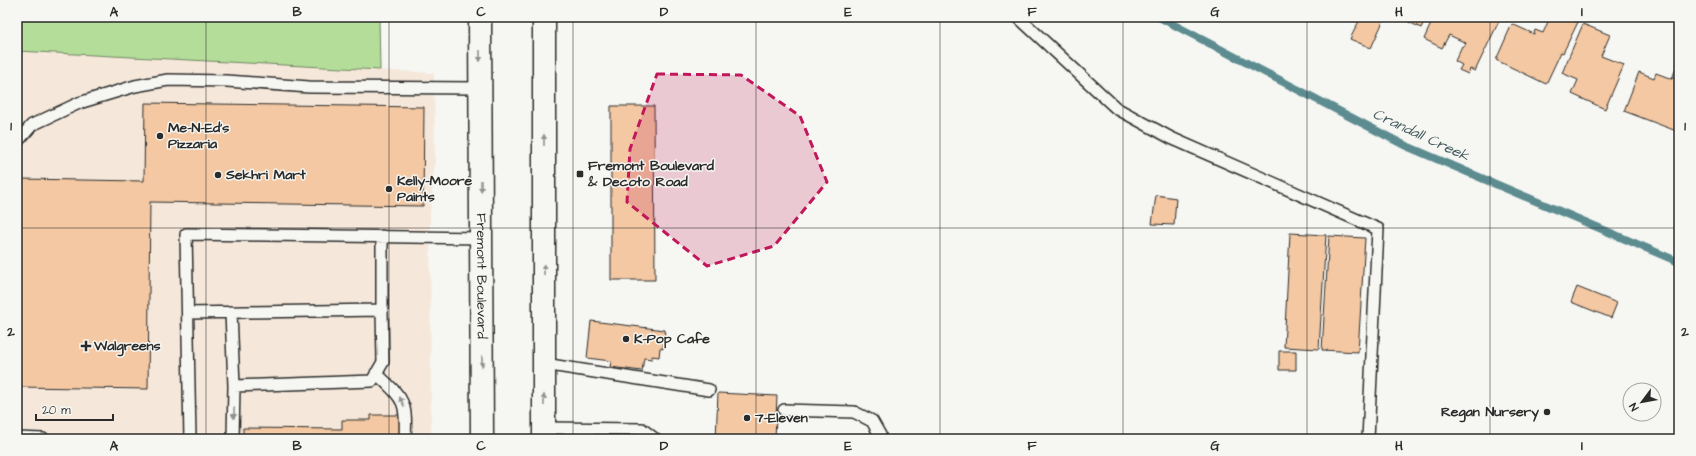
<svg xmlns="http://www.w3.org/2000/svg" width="1696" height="456" font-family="'Architects Daughter',sans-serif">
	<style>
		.built { fill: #f5e8da }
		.green { fill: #b4dd99; stroke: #708462 }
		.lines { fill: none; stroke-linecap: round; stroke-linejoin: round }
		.stream { stroke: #5b8c90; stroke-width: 8 }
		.building { fill: #f3c8a2; stroke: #2b2b2b }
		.lane-casing { stroke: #2b2b2b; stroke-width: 14 }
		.primary-casing { stroke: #2b2b2b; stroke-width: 25 }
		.lane { stroke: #f6f6f2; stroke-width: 11 }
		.primary { stroke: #f6f6f2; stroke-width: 22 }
		.oneway { fill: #90908e }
		.marked { fill: #c2185b; fill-opacity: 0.2; stroke: #c2185b; stroke-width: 3; stroke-dasharray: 8 5; stroke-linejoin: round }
		.grid { fill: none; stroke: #2b2b2b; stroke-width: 1; stroke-opacity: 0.55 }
		.poi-dot { fill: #2b2b2b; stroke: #f6f6f2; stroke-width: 1.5 }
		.labels { text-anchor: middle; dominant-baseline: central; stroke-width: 3; stroke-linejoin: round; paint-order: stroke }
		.poi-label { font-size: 14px; font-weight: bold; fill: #2b2b2b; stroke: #f6f6f2; text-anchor: start }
		.street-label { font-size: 14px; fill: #2b2b2b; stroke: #f6f6f2 }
		.water-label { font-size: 15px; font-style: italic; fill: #435b5d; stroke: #f6f6f2 }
		.neatline { fill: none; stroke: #2b2b2b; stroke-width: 1.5 }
		.grid-label { font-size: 13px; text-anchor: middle; font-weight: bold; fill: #2b2b2b }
	</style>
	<rect width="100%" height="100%" fill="#f6f6f2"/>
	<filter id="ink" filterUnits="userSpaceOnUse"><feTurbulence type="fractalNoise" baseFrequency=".025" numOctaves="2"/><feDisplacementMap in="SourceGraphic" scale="8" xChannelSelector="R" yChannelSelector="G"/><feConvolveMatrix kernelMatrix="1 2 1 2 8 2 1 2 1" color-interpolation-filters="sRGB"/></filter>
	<g filter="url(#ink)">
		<!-- built -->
		<path class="built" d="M17 51 434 73 435 159 430 214 431 439H17Z"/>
		<!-- green -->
		<path class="green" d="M17 17H379L380 70 17 51Z"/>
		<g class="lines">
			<!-- stream -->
			<path class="stream" d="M1159 17 1404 145 1679 262"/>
		</g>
		<!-- building -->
		<path class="building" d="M1361 17H1385L1371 48 1350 39Z
			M1399 17H1426L1421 28Z
			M1434 17H1501L1475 71 1470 69 1468 74 1459 70 1462 65 1455 61 1462 46 1464 47 1466 43 1449 35 1442 48 1424 39Z
			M1550 17H1566L1578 22 1563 53 1561 52 1546 84 1496 60 1512 24 1534 34 1535 30 1543 33Z
			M1583 24 1610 35 1601 56 1624 65 1605 109 1572 94 1578 80 1562 73Z
			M1678 62 1679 132 1624 111 1639 72 1654 78 1656 73 1672 79Z
			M145 103 424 107 423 206 150 202 148 389 17 387 20 179 144 181Z
			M611 106H654L655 280H611Z
			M1156 195 1176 198 1174 225 1152 224Z
			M1290 233 1326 235 1319 349 1284 347Z
			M1329 236 1365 238 1358 352 1322 350Z
			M1577 287 1617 303 1611 318 1571 302Z
			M591 321 665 330 663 349 660 348 659 357 652 356V359L644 358 642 371 610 367 611 361 587 358Z
			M1279 351H1296V370H1279Z
			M718 393 777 396 775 439H716Z
			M371 415H401V439H243V428L342 429V420H371Z"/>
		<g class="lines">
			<!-- lane casing -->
			<g class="lane-casing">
				<path id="lane" d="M1018 17 1116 108 1171 138 1378 229 1368 439
					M17 142 32 125 79 103 135 86 168 80 227 81 309 87 481 88
					M231 312 234 386 372 381 383 362 382 310
					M188 313 382 310V236
					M544 364 709 390
					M376 373C404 400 407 400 405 439
					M784 410 854 412 872 421 880 435V439
					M544 428 642 429 655 439
					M17 438 43 439
					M190 439 186 234 481 238
					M233 439 234 386"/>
			</g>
			<!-- primary casing -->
			<g class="primary-casing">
				<g id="primary">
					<path id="s1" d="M480 17 482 439"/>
					<path d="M544 439V17"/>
				</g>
			</g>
			<!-- lane -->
			<use href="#lane" class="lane"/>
			<!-- primary -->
			<use href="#primary" class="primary"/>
		</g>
		<!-- one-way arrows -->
		<defs><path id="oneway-solid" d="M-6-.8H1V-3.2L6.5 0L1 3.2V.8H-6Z"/></defs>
		<g class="oneway">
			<use href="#oneway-solid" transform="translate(480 56) rotate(90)"/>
			<use href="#oneway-solid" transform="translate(544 140) rotate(-90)"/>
			<use href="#oneway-solid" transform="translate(481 186) rotate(90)"/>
			<use href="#oneway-solid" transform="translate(544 270) rotate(-90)"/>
			<use href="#oneway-solid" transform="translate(482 361) rotate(90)"/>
			<use href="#oneway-solid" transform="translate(544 400) rotate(-90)"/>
			<use href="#oneway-solid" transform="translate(402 402) rotate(-117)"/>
			<use href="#oneway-solid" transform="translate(234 413) rotate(91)"/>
		</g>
	</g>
	<!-- marked area -->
	<path class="marked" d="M657 74 741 75 800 116 827 182 774 246 707 266 627 202 630 149Z"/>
	<!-- grid -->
	<path class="grid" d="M206 17V439M389 17V439M573 17V439M756 17V439M940 17V439M1123 17V439M1307 17V439M1490 17V439M17 228H1679"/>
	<!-- markers -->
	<g class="poi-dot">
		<circle cx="160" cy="136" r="4"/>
		<rect x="576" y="170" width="8" height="8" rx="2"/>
		<circle cx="218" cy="175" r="4"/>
		<circle cx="389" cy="189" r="4"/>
		<circle cx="626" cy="339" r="4"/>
		<path d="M84 340h4v4h4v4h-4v4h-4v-4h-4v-4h4z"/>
		<circle cx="1547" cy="412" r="4"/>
		<circle cx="747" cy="418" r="4"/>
	</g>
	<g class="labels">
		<!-- poi labels -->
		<g class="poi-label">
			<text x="168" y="128">Me-N-Ed's<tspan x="168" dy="16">Pizzaria</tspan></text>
			<text x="588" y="166">Fremont Boulevard<tspan x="588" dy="16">&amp; Decoto Road</tspan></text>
			<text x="226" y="175">Sekhri Mart</text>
			<text x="397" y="181">Kelly-Moore<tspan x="397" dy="16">Paints</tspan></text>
			<text x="634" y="339">K-Pop Cafe</text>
			<text x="94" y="346">Walgreens</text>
			<text x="1539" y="412" text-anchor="end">Regan Nursery</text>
			<text x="755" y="418">7-Eleven</text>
		</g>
		<!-- street labels -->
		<g class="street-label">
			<text stroke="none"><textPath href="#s1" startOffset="259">Fremont Boulevard</textPath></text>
		</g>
		<!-- water labels -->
		<g class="water-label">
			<text transform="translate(1421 135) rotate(25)">Crandall Creek</text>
		</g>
	</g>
	<!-- margin -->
	<rect width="1696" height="456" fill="none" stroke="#f6f6f2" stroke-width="44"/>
	<!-- north arrow -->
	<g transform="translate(1642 402) rotate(238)"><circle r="19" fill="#f6f6f2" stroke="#a5a5a2"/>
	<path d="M0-3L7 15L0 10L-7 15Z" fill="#2b2b2b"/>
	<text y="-6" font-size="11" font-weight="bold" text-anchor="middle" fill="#2b2b2b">N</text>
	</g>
	<!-- scale -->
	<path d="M36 414v6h77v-6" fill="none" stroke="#2b2b2b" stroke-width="2"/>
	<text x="42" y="414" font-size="12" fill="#2b2b2b" stroke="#f6f6f2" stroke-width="3" paint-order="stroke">20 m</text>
	<rect x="22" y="22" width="1652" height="412" class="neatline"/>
	<g class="grid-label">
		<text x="114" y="16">A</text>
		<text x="297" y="16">B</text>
		<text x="481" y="16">C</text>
		<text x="664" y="16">D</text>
		<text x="848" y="16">E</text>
		<text x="1032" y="16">F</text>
		<text x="1215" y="16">G</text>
		<text x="1399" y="16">H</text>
		<text x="1582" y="16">I</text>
		<text x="11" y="130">1</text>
		<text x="1685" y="130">1</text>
		<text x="11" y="336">2</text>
		<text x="1685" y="336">2</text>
		<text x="114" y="450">A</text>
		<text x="297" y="450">B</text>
		<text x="481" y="450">C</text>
		<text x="664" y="450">D</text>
		<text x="848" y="450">E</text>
		<text x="1032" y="450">F</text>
		<text x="1215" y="450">G</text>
		<text x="1399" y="450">H</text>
		<text x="1582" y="450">I</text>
	</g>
</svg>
